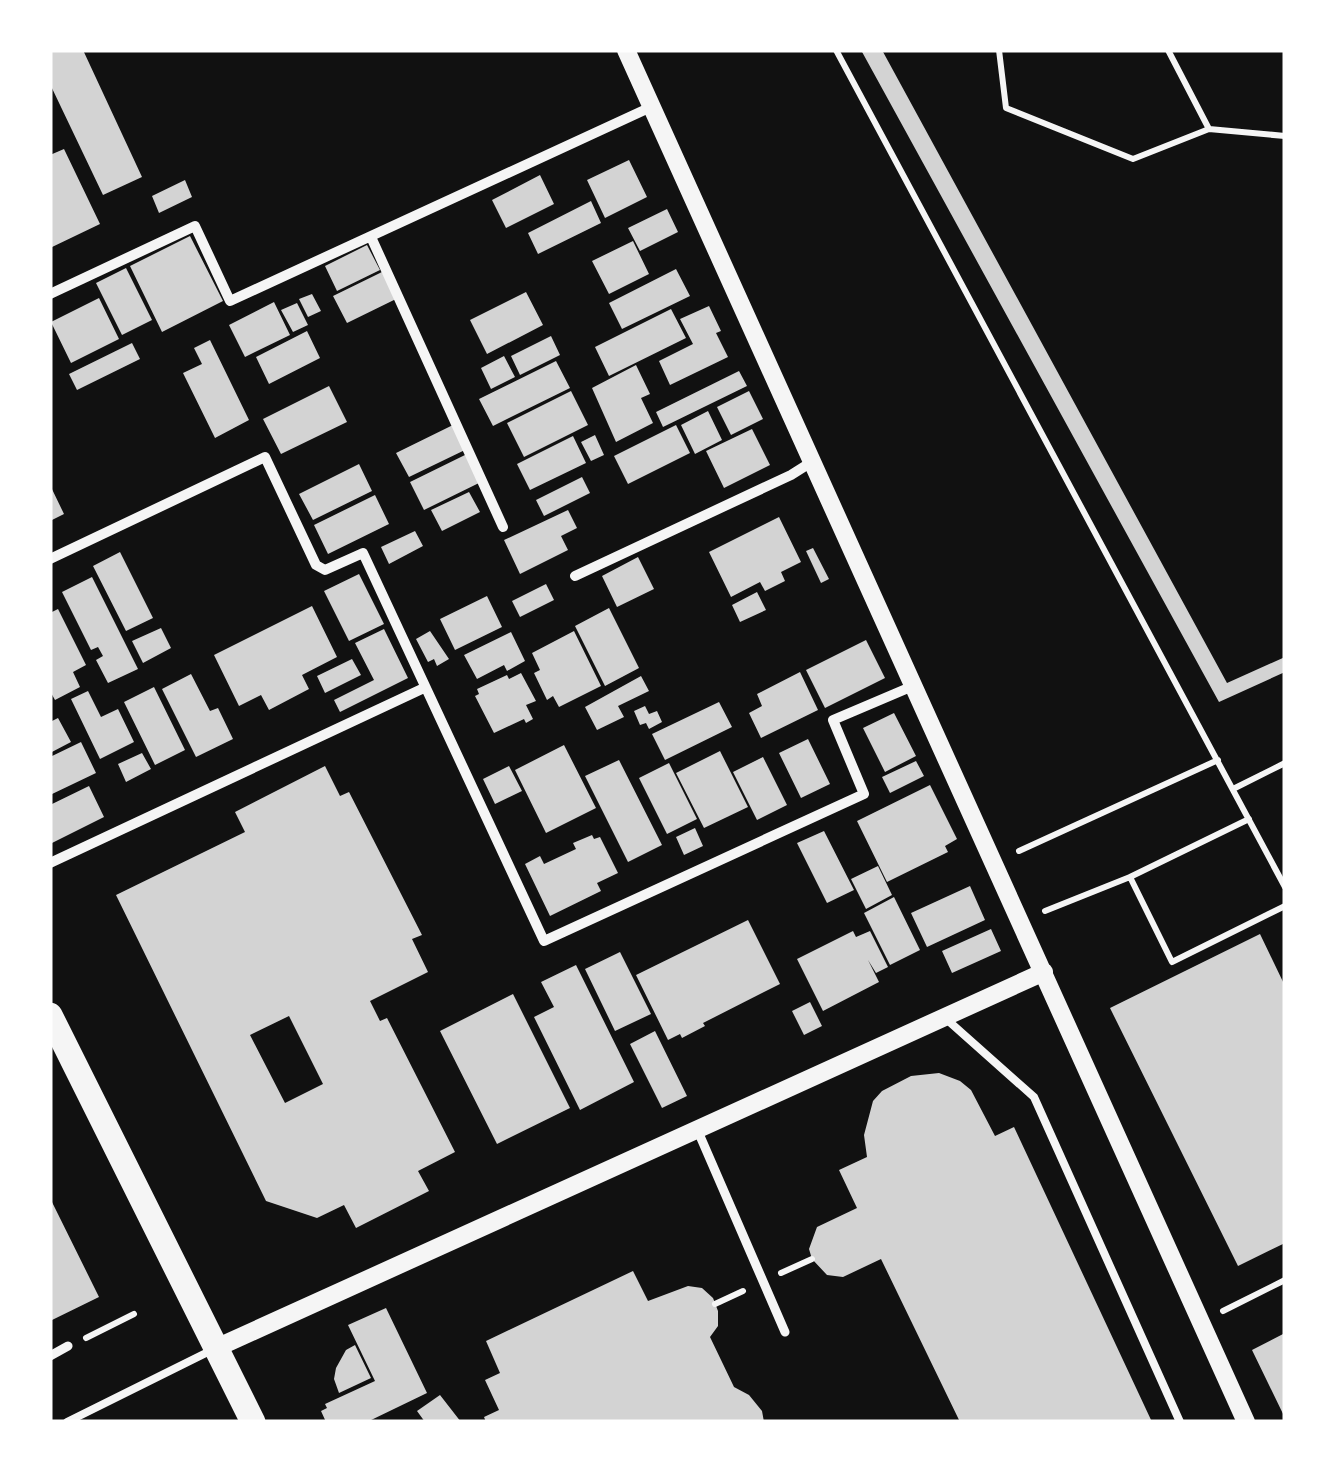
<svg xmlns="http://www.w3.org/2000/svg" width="1335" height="1472" font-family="Overpass,sans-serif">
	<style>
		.building { fill: #d3d3d3; fill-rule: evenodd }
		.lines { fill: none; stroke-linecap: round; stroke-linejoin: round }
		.path { stroke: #f5f5f5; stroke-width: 6 }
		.service { stroke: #f5f5f5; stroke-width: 8 }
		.pedestrian { stroke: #f5f5f5; stroke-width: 9 }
		.minor { stroke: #f5f5f5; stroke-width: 10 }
		.tertiary { stroke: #f5f5f5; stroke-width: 18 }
		.primary { stroke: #f5f5f5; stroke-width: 25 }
	</style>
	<rect width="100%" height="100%" fill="#111"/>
	<!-- building -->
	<path class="building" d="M50 50H83L142 177 103 195 50 84Z
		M861 50H882L1227 683 1285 657V672L1219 702Z
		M64 149 100 224 50 248V155Z
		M629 160 647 197 605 218 587 180Z
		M540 175 554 204 506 228 492 200Z
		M185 180 192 197 159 213 152 196Z
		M591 201 601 223 538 254 528 233Z
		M667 209 678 232 640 251 628 228Z
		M190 236 223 301 162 332 130 266Z
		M633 241 649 274 609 294 592 261Z
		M367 245 380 270 337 291 325 266Z
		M126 268 152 320 122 335 96 283Z
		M676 269 690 296 622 329 609 303Z
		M382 272 396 299 347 323 333 296Z
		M526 292 543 325 487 354 470 320Z
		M312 294 321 311 308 317 299 299Z
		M99 298 119 339 71 363 51 322Z
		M274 302 290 335 245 357 229 325Z
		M297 303 308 325 293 332 281 310Z
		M709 306 721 331 716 333 728 357 670 385 659 361 693 344 680 319Z
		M671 309 686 338 609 376 595 347Z
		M307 331 320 358 269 384 256 357Z
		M551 336 560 355 520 375 511 356Z
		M210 340 249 420 215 438 183 373 202 364 194 348Z
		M132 343 140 359 77 390 69 374Z
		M504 356 515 377 491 389 481 368Z
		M556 361 570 388 493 426 479 399Z
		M636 365 650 394 641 398 653 423 616 442 592 388Z
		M739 371 747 386 663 427 656 412Z
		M329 386 347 422 281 454 263 419Z
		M571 391 588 425 524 457 507 423Z
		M749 391 763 419 731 435 717 407Z
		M708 411 722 440 695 454 681 425Z
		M455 424 467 449 409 477 396 453Z
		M676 425 690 453 628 484 614 456Z
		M752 429 770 465 724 488 706 451Z
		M595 435 604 455 591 461 581 442Z
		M573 436 586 463 530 490 517 464Z
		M467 454 481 482 424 510 410 482Z
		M359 464 372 491 313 520 299 494Z
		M582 477 590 493 544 516 536 500Z
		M50 485 64 514 50 521Z
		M469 492 480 512 442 531 431 510Z
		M375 495 389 524 328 554 314 525Z
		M568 510 577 528 561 536 568 550 520 574 504 540Z
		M779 517 801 562 781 572 785 581 765 591 760 582 731 597 709 552Z
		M415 531 423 546 389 564 381 547Z
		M813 548 829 579 821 583 806 551Z
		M120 552 153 618 126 631 93 566Z
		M638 557 654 589 617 607 602 576Z
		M359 574 384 624 349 641 324 591Z
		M92 577 138 669 108 683 96 660 103 656 98 647 91 650 62 592Z
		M546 584 554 600 520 617 512 601Z
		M757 592 766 610 740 622 732 605Z
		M487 596 502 627 455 650 440 619Z
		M312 606 337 657 302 675 309 689 269 710 261 695 239 706 214 655Z
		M609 608 639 668 605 686 575 626Z
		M58 609 86 665 73 672 80 687 55 700 50 691V613Z
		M161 628 171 648 143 663 132 641Z
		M384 629 408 678 340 712 334 700 374 680 355 643Z
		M430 631 449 659 437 666 434 659 428 662 416 639Z
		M574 631 601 686 559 707 553 696 547 700 534 673 540 670 532 653Z
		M511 632 525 661 507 671 504 665 477 679 464 655Z
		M866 640 885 678 825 708 806 670Z
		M352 659 361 675 325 693 317 676Z
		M800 672 818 710 761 738 749 713 762 706 757 694Z
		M521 673 536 701 526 705 533 719 526 723 524 719 494 733 475 696 479 694 477 689 507 675 509 679Z
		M191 674 210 711 218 708 233 739 196 757 162 689Z
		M641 676 649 691 618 706 624 717 597 730 585 707Z
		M154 687 185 750 155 765 124 702Z
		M88 691 101 717 118 709 134 742 100 759 71 699Z
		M719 702 732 727 665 760 652 734Z
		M645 706 649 714 657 711 662 722 649 729 646 723 640 725 634 711Z
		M894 713 916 756 885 772 863 728Z
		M58 718 71 742 50 753V722Z
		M808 739 830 784 801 798 779 753Z
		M81 742 96 773 50 795V757Z
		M564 745 596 808 546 833 515 770Z
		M720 751 748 807 704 828 676 773Z
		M142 753 151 769 126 782 118 764Z
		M763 757 787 805 757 820 733 772Z
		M619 760 662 845 628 862 585 776Z
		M916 761 924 776 890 793 882 777Z
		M669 763 697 819 667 834 639 778Z
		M325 766 340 796 349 792 422 935 412 939 428 972 370 1001 380 1021 387 1018 455 1152 418 1171 429 1191 356 1228 344 1205 317 1218 266 1201 116 895 245 832 235 812ZM289 1016 323 1084 285 1103 250 1035Z
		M509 766 522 791 495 804 483 779Z
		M930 785 957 839 945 846 948 852 887 882 857 821Z
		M89 786 104 817 50 844V805Z
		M695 828 703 846 684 855 676 837Z
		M824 831 854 890 827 903 797 843Z
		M592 835 594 839 600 837 618 873 597 883 601 891 550 916 525 864 540 856 544 864 576 849 573 843Z
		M878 866 892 895 866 909 851 879Z
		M970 886 985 920 927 947 911 913Z
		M894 897 920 950 890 965 864 913Z
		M748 920 780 984 703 1023 705 1026 682 1038 680 1034 668 1040 636 975Z
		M991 929 1001 951 952 973 942 951Z
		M853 931 856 937 870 931 888 967 876 973 868 960 879 982 823 1011 797 959Z
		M1260 934 1285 986V1243L1238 1266 1110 1008Z
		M620 952 651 1014 615 1031 585 969Z
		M576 965 634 1082 580 1110 534 1017 554 1007 541 982Z
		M513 994 570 1108 497 1144 440 1031Z
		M810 1002 822 1026 804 1035 792 1011Z
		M655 1031 687 1096 662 1108 630 1044Z
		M939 1073 960 1081 971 1090 995 1136 1014 1127 1152 1422H960L881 1259 843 1277 827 1275 812 1259 809 1249 817 1227 857 1208 839 1170 867 1157 864 1135 873 1101 882 1091 911 1076Z
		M50 1198 99 1297 50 1321Z
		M633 1271 648 1301 688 1286 702 1288 713 1298 718 1311V1326L710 1337 734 1387 749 1395 762 1411 764 1422H486L484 1417 499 1410 485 1380 500 1373 486 1341Z
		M386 1308 427 1393 367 1422H326L321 1411 327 1408 325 1404 375 1381 348 1325Z
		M1285 1333V1418L1252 1350Z
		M355 1345 371 1378 339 1393 334 1379 336 1368 346 1350Z
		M440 1395 461 1422H425L417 1411Z"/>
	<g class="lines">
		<!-- path -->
		<path class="path" d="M836 50 1285 887
			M999 50 1006 108 1133 159 1209 129 1285 136
			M1168 50 1209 129
			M1233 789 1285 763
			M1019 851 1218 760
			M1130 877 1172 962 1285 906
			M1045 911 1130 877 1249 819
			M781 1273 812 1259
			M715 1304 743 1291
			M1223 1311 1285 1280
			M86 1338 134 1314"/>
		<!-- service -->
		<path class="service" d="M944 1017 1034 1097 1180 1422
			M67 1422 212 1350"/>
		<!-- pedestrian -->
		<path class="pedestrian" d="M697 1129 785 1332
			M50 1356 68 1346"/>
		<!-- minor -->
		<path class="minor" d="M371 237 503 527
			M50 294 195 226 230 301 651 107
			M50 559 265 457 316 565 325 570 363 553 544 941 864 794 833 720 913 686
			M575 576 791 475 810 463
			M50 863 424 688"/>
		<!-- tertiary -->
		<path class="tertiary" d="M626 50 1246 1422
			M216 1348 1044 972"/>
		<!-- primary -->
		<path class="primary" d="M50 1015 253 1422"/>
	</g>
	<!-- border -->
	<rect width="1335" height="1472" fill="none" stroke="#ffffff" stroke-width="105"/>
</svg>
